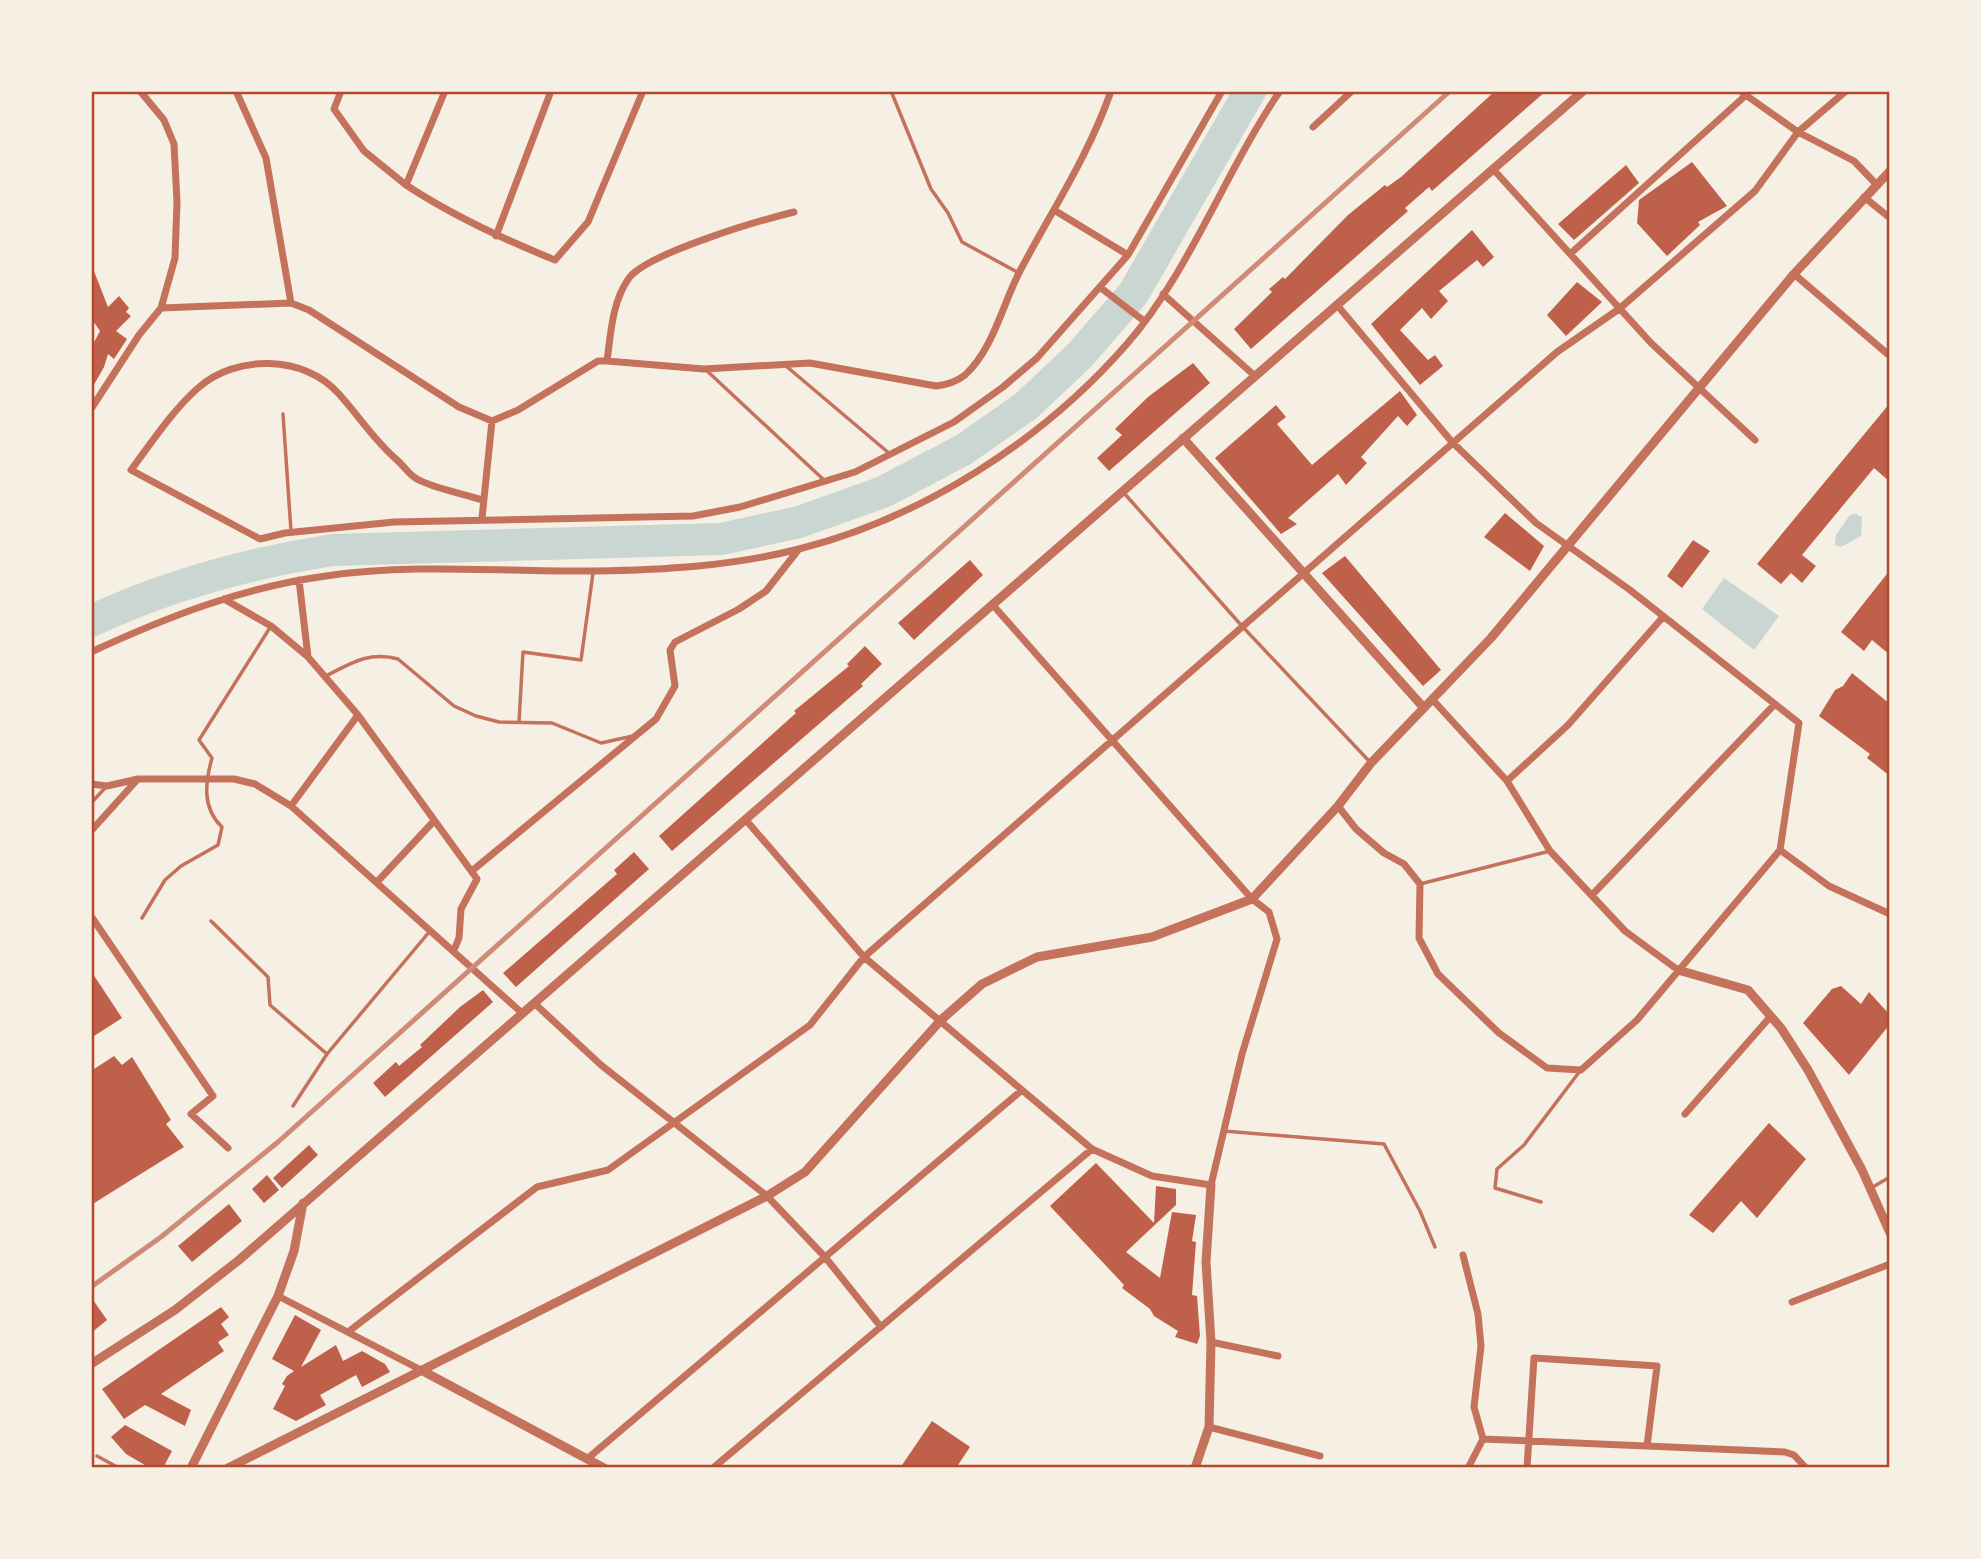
<svg xmlns="http://www.w3.org/2000/svg" width="1981" height="1559" font-family="Arial,sans-serif">
	<style>
		.water { fill: #c9d6d2 }
		.lines { fill: none; stroke-linecap: round; stroke-linejoin: round }
		.river { stroke: #c9d6d2; stroke-width: 32 }
		.building { fill: #bf614a }
		.service { stroke: #c5725c; stroke-width: 3.5 }
		.minor { stroke: #c5725c; stroke-width: 7 }
		.tertiary { stroke: #c5725c; stroke-width: 9 }
		.rail { stroke: #cf8b77; stroke-width: 5 }
		.neatline { fill: none; stroke: #b5482f; stroke-width: 2.5 }
	</style>
	<rect width="100%" height="100%" fill="#f6efe4"/>
	<!-- water -->
	<path class="water" d="M1856 514 1862 517 1861 536 1841 547 1835 545 1836 535 1850 515Z
		M1724 578 1779 616 1754 650 1702 609Z"/>
	<g class="lines">
		<!-- river -->
		<path class="river" d="M91 621C168 585 249 563 333 550L721 539 799 522 883 492 963 450 1026 406 1080 355 1133 294 1250 91"/>
	</g>
	<!-- building -->
	<path class="building" d="M1495 91H1546L1432 191 1429 187 1405 208 1408 211 1251 349 1234 329 1272 292 1269 289 1283 277 1285 279 1348 215 1385 185 1387 187 1401 177Z
		M1692 162 1727 206 1698 222 1700 225 1667 256 1637 223 1639 200Z
		M1626 165 1639 183 1574 240 1558 224Z
		M1472 230 1494 257 1483 267 1477 260 1439 291 1448 301 1431 319 1422 308 1400 330 1428 360 1435 355 1443 366 1420 385 1371 324Z
		M92 266 108 307 119 296 129 308 126 312 131 316 116 331 127 339 114 359 108 354 104 367 91 390V348L100 331 91 318Z
		M1577 282 1602 302 1566 336 1547 315Z
		M1193 363 1210 383 1109 471 1097 458 1122 435 1115 429 1148 397Z
		M1400 391 1417 415 1407 426 1398 416 1361 457 1367 463 1346 485 1338 474 1288 518 1297 524 1281 534 1215 458 1276 405 1286 417 1277 424 1312 465Z
		M1890 403V482L1874 468 1802 555 1816 566 1802 583 1791 573 1781 584 1757 564Z
		M1505 513 1544 546 1530 571 1484 537Z
		M1693 540 1710 551 1682 588 1667 576Z
		M1345 556 1441 670 1423 686 1322 573Z
		M970 560 983 575 914 640 898 623Z
		M1890 570V655L1872 640 1864 651 1841 632Z
		M865 646 882 664 861 684 863 686 672 851 659 836 796 713 794 711 849 666 847 664Z
		M1852 673 1890 704V776L1867 758 1870 754 1819 716 1835 690 1843 686Z
		M634 852 649 869 516 987 503 973 617 874 614 870Z
		M91 971 122 1018 91 1038Z
		M1841 986 1861 1004 1869 992 1890 1015V1024L1849 1075 1803 1023 1832 989Z
		M483 990 493 1002 385 1097 373 1083 396 1062 399 1066 422 1047 420 1045 460 1007Z
		M114 1056 122 1065 132 1057 171 1120 166 1124 184 1147 91 1205V1071Z
		M1769 1123 1806 1159 1757 1218 1741 1201 1713 1233 1689 1215Z
		M309 1145 318 1155 282 1188 273 1178Z
		M1096 1163 1154 1223 1156 1186 1176 1189V1205L1126 1252 1160 1278 1172 1212 1196 1215 1192 1241 1196 1242 1192 1295 1197 1296 1200 1336 1197 1344 1175 1337 1178 1331 1154 1316 1150 1309 1122 1288 1124 1285 1050 1206Z
		M267 1175 279 1190 264 1203 252 1189Z
		M229 1204 242 1221 192 1262 178 1246Z
		M91 1297 107 1320 91 1333Z
		M221 1307 229 1317 221 1324 229 1335 218 1342 224 1351 161 1394 191 1410 185 1426 145 1405 124 1419 102 1389Z
		M295 1315 321 1330 301 1367 336 1345 343 1361 362 1351 385 1364 390 1372 362 1387 356 1375 320 1395 326 1405 296 1421 273 1409 285 1386 282 1384 287 1376 294 1371 272 1359Z
		M932 1421 970 1447 956 1468H900Z
		M125 1425 172 1451 163 1468H150L126 1454 111 1437Z"/>
	<g class="lines">
		<!-- service -->
		<path class="service" d="M891 91 931 189 948 213 962 242 1019 273
			M786 366 890 454
			M705 369 825 481
			M283 414 291 531
			M1124 493 1241 625 1369 761
			M326 676C351 663 370 651 398 659L454 706 476 716 499 722 552 723 601 743 633 736
			M519 722 523 652 581 660 593 573
			M91 803 106 787
			M1420 884 1550 851
			M142 918 165 880 181 866 218 845 222 827C202 808 205 783 212 758L199 740 271 626
			M211 921 268 977 270 1005 327 1054 430 931
			M293 1106 327 1054
			M1224 1131 1384 1144 1420 1211 1435 1247
			M1871 1188 1890 1177
			M1541 1202 1495 1188 1497 1169 1524 1145 1580 1071
			M97 1456 119 1468"/>
		<!-- minor -->
		<path class="minor" d="M236 91 266 158 291 303
			M341 91 334 109 364 151 406 185
			M445 91 406 185C453 216 503 239 555 260L588 222 643 91
			M1740 91 1798 132 1854 161 1876 184
			M1313 127 1352 91
			M1493 169 1651 343 1755 440
			M1864 197 1890 218
			M1054 210 1128 255
			M496 236 551 91
			M1570 254 1745 96
			M1794 274 1890 356
			M1101 288 1144 321
			M1163 294 1255 376
			M1337 305 1452 442 1536 523 1630 590 1799 723 1780 850 1829 886 1890 914
			M161 308 291 303 309 310 459 407 492 421 518 410 598 361H607L704 369 810 363 936 386C946 385 956 382 965 375 993 350 1003 303 1020 271 1051 212 1089 155 1111 91
			M607 361C611 332 612 302 629 278 648 253 761 220 794 212
			M91 409 139 335 161 308 175 258 177 202 174 144 164 120 140 91
			M482 500C462 493 435 489 417 479 409 475 404 466 397 460 372 438 360 417 338 393 304 355 236 354 198 388 172 411 152 442 131 470L260 539 285 533 394 522 693 516 740 507 855 472 954 422 1003 387 1037 358 1128 255 1222 91
			M482 518 492 421
			M299 580 308 657 358 715 477 879 461 909 459 938 454 950
			M224 599 271 626 307 656
			M91 652C167 617 243 587 326 576 414 563 506 572 595 571 664 570 732 566 799 549 922 518 1042 441 1126 345 1188 275 1226 170 1280 91
			M1432 699 1507 781 1550 851 1625 931 1678 970
			M1507 781 1568 725 1663 617
			M91 784 107 786 138 779H234L255 784 291 806 522 1013
			M291 806 358 715
			M1338 806 1356 829 1384 853 1404 864 1420 884 1419 938 1438 974 1499 1033 1547 1068 1581 1070 1637 1020 1780 850
			M745 819 864 957 1092 1149 1152 1176 1211 1185 1242 1054 1277 939 1269 912 1252 899 992 604
			M91 831 137 780
			M473 870 656 719 675 686 670 650 675 642 739 609 766 591 799 549
			M377 882 433 822
			M1592 895 1775 704
			M91 916 213 1096 191 1114 228 1148
			M534 1003 601 1065 767 1196 825 1257 881 1327
			M1685 1114 1771 1016
			M1463 1255 1478 1314 1481 1346 1474 1407 1483 1439
			M278 1296 421 1370
			M1792 1302 1890 1264
			M348 1332 537 1187 608 1170 810 1025 864 957 1557 352 1619 309 1755 191 1798 132 1846 91
			M1211 1342 1278 1356
			M1209 1427 1320 1456
			M587 1459 1022 1090
			M713 1468 1092 1149
			M1468 1468 1483 1439 1785 1452 1794 1455 1806 1468
			M1527 1468 1534 1358 1657 1366 1647 1446"/>
		<!-- tertiary -->
		<path class="tertiary" d="M1183 438 1424 708
			M1678 970 1748 990 1781 1028 1808 1070 1862 1170 1890 1233
			M91 1364 175 1310 239 1260 1583 91
			M421 1370 604 1468
			M191 1468 278 1296 294 1251 303 1203
			M228 1468 767 1196 805 1172 941 1020 982 984 1037 957 1152 937 1252 899 1338 806 1371 763 1491 638 1794 274 1890 171
			M1195 1468 1209 1427 1211 1342 1206 1262 1211 1185"/>
		<!-- rail -->
		<path class="rail" d="M91 1287 161 1237 278 1142 1450 91"/>
	</g>
	<!-- border -->
	<rect width="1981" height="1559" fill="none" stroke="#f6efe4" stroke-width="186"/>
	<rect x="93" y="93" width="1795" height="1373" class="neatline"/>
</svg>
